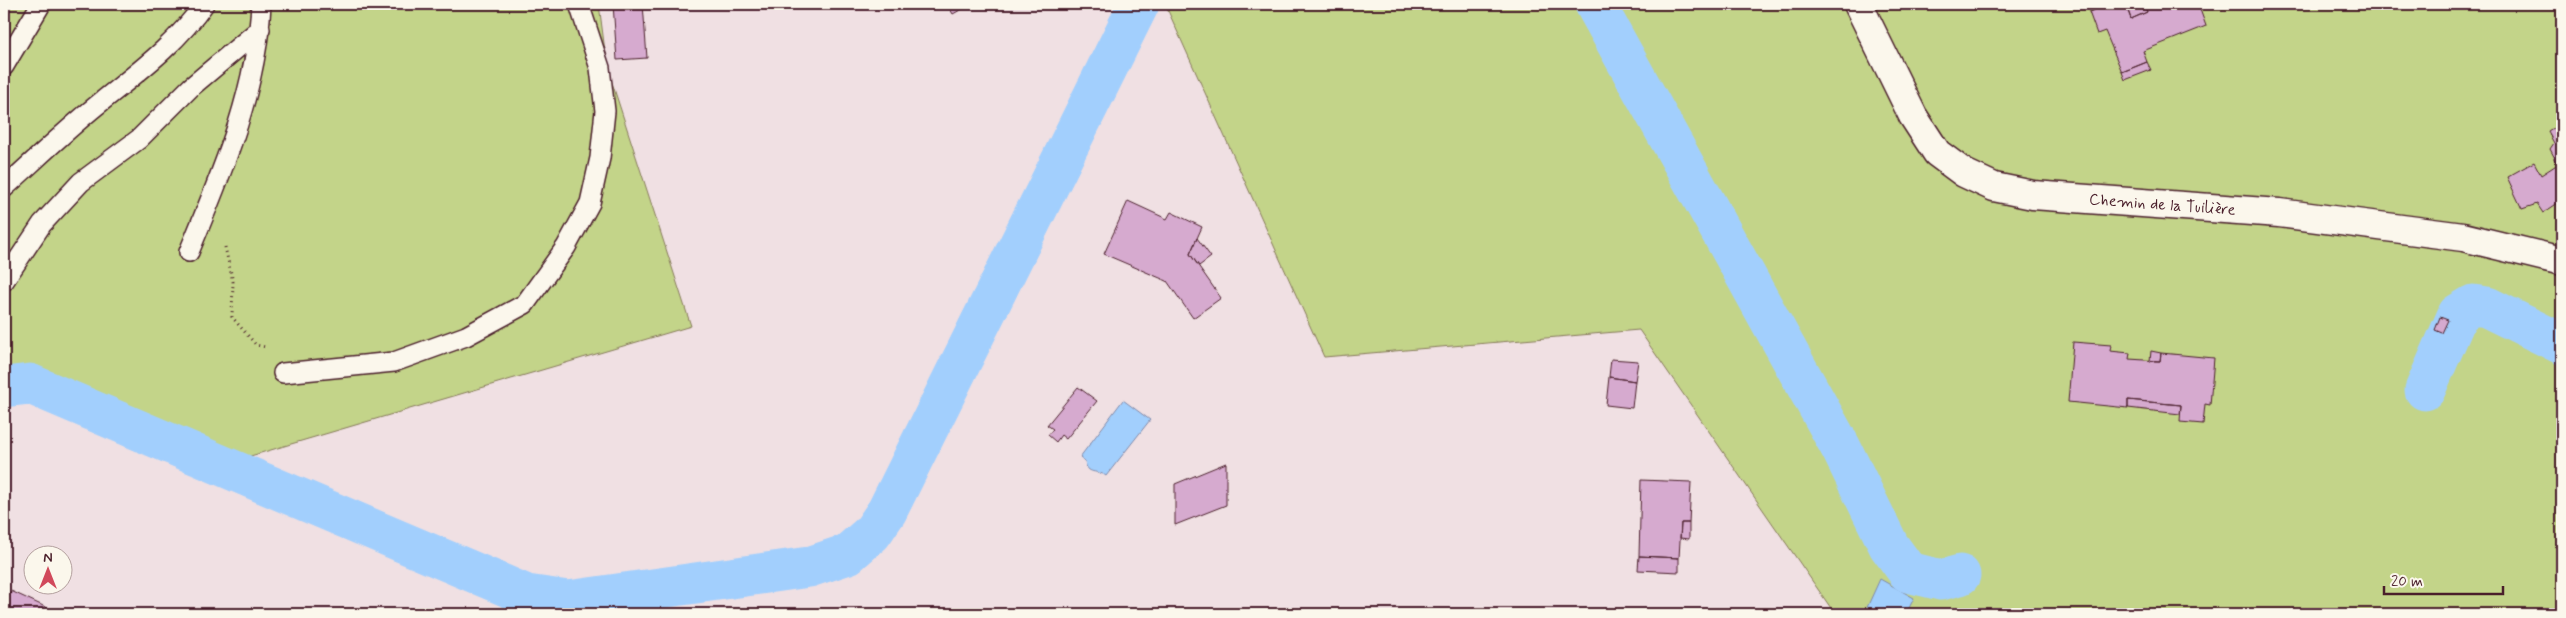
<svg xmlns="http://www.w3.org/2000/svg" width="2566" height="618" font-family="Mynerve,sans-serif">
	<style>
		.green { fill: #c3d489; stroke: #867a5a }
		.water { fill: #a2cffd; stroke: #7f89a9 }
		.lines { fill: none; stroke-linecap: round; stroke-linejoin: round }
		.canal { stroke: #a2cffd; stroke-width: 41 }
		.building { fill: #d6aacf; stroke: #4a1f2b }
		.lane-casing { stroke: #4a1f2b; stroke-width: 22 }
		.secondary-casing { stroke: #4a1f2b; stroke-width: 31 }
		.path { stroke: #4a1f2b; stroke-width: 3; stroke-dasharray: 1 4; stroke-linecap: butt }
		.lane { stroke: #fbf7ec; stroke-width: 19 }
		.secondary { stroke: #fbf7ec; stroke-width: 28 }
		.labels { text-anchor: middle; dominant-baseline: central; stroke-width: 4.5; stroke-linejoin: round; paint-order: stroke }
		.street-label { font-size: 16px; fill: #4a1f2b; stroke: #fbf7ec }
	</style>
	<rect width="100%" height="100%" fill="#f0e0e3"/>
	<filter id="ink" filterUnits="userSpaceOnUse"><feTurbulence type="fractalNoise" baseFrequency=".02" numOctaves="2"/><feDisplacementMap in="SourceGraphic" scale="10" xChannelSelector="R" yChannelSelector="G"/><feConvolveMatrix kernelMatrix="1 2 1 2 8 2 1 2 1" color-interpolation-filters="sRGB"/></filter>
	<g filter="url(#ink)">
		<!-- green -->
		<path class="green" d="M4 4H599L607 67 691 326 247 457 100 396 33 374H4Z
			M1165 4H2562V614H1835L1639 330 1324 357Z"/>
		<!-- water -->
		<path class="water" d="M1123 400 1150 420 1106 476C1097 469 1087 476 1085 461L1080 457Z
			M1880 579 1914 598 1906 614H1864Z"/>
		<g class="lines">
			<!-- canal -->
			<path class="canal" d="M1595 4 1841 448 1889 546 1908 572 1941 580 1960 575
				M4 387 30 384 527 595 568 601 809 567 848 554 872 533 887 511 1139 4
				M2425 390 2458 314 2473 305 2487 307 2562 344"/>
		</g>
		<!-- building -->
		<path class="building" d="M613 4H643L647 58 617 60Z
			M947 4H971L953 14Z
			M2110 4H2125L2131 19 2147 12 2144 4H2198L2206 26 2143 51 2147 62 2122 72 2105 31 2097 34 2089 12Z
			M2136 4H2144L2147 12 2131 19 2127 7Z
			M2147 62 2151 70 2125 80 2122 72Z
			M2562 123V209L2558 203 2543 213 2537 204 2522 209 2507 177 2534 162 2541 175 2558 164 2550 149 2554 143 2548 132Z
			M1128 201 1167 219 1171 212 1202 227 1190 254 1221 298 1193 318 1167 281 1104 254Z
			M1197 238 1211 257 1199 266 1190 254Z
			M2440 317 2448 320 2442 333 2435 330Z
			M2073 342 2111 345 2110 351 2130 353 2129 359 2160 361 2161 353 2214 358 2210 405 2205 404 2203 424 2180 422 2181 405 2128 400V408L2068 402Z
			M2151 351 2161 353 2160 361H2150Z
			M1611 359 1638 361 1635 381 1609 377Z
			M1609 377 1635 381 1632 408 1606 405Z
			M1078 387 1097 401 1066 439 1061 435 1056 442 1048 435 1053 429 1047 425Z
			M2128 400 2181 405 2180 414 2128 408Z
			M1226 463V505L1175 525V484Z
			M1641 480 1691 482 1689 523H1681L1679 558 1639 556Z
			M1681 523H1689V539L1680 538Z
			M1639 556 1679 558V572L1638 570Z
			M11 591 54 611 52 614H4V607Z
			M1908 610 1917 614H1906Z"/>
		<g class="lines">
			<!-- lane casing -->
			<g class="lane-casing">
				<path id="lane" d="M4 66 41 4
					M4 188C34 161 64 132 96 106 135 74 175 46 204 4
					M189 252C222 172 257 91 261 4
					M4 281 42 224 81 182 139 139 191 87 260 29
					M283 373 394 362 466 336 525 304 566 247 590 203 600 158 605 111 600 68 579 4"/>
			</g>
			<!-- secondary casing -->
			<g class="secondary-casing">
				<g id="secondary">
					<path id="s1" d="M1858 4 1913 116 1937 153 1964 173 1994 187 2033 195 2279 213 2463 237 2562 261"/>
				</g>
			</g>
			<!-- path -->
			<path class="path" d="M225 247 233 282 232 317 256 345 266 347"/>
			<!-- lane -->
			<use href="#lane" class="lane"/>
			<!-- secondary -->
			<use href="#secondary" class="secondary"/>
		</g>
	</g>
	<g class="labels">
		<!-- street labels -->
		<g class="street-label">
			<text stroke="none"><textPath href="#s1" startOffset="405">Chemin de la Tuilière</textPath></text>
		</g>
	</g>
	<!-- margin -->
	<rect width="2566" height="618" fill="none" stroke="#fbf7ec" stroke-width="20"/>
	<rect x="10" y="10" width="2546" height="598" fill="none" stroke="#4a1f2b" stroke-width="2" filter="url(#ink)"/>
	<!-- north arrow -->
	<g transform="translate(48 570)"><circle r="24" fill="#fbf7ec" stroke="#b4a19f"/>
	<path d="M0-4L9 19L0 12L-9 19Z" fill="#d1495b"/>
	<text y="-8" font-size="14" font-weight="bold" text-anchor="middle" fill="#4a1f2b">N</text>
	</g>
	<!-- scale -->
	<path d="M2384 586v8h119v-8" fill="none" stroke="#4a1f2b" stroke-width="2.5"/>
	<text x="2391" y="586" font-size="15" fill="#4a1f2b" stroke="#fbf7ec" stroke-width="4" paint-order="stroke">20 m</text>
</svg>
